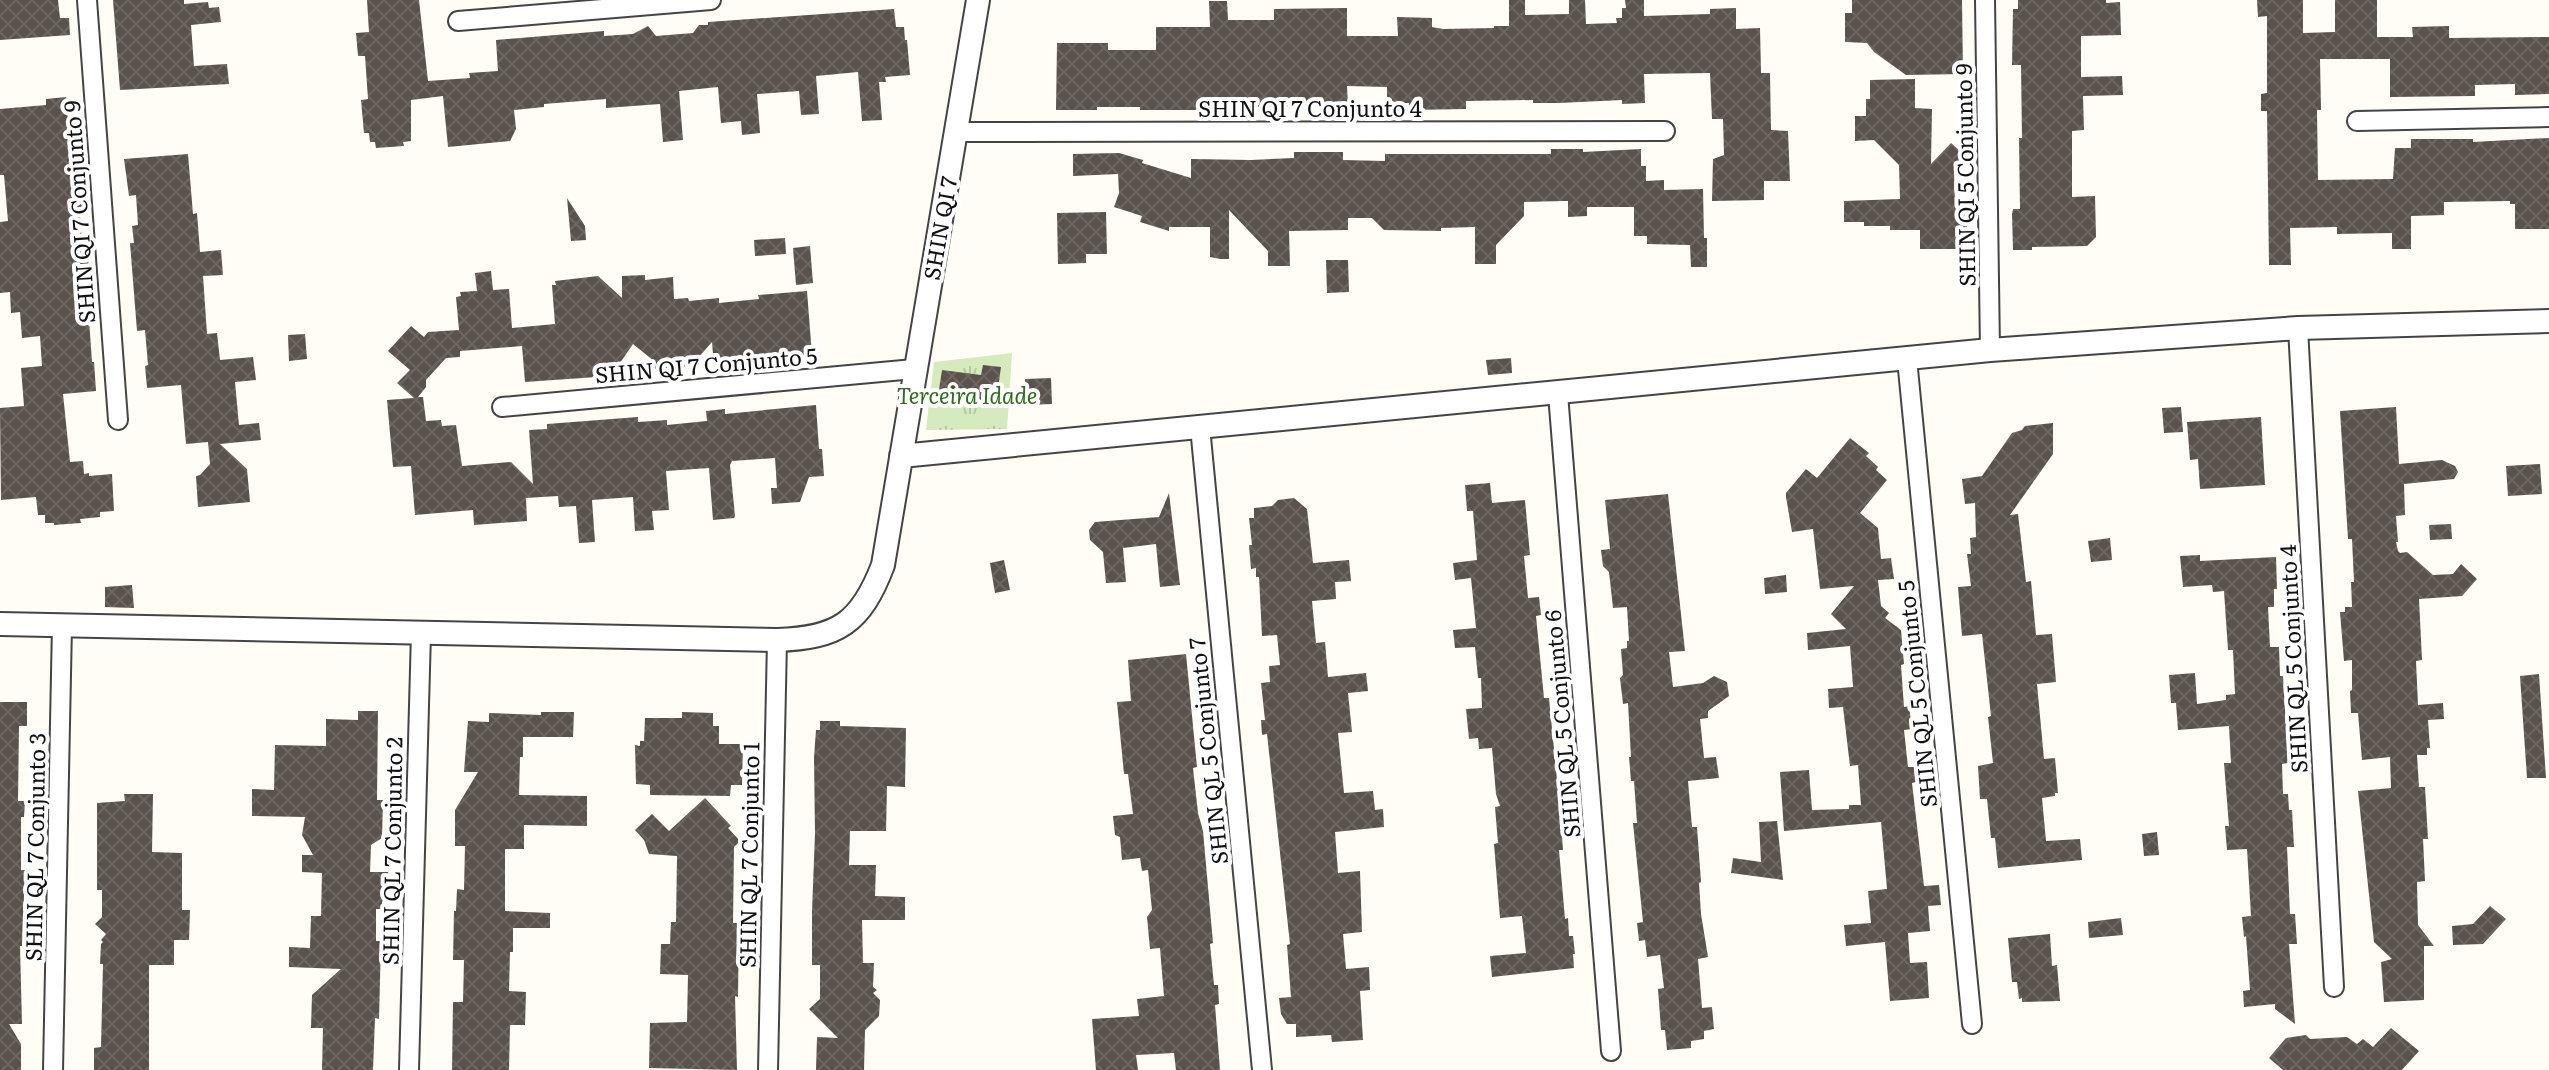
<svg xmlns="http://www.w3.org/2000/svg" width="2549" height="1070" font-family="Literata,serif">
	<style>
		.park { fill: url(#park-tufts) }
		.building { fill: url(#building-cross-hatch) }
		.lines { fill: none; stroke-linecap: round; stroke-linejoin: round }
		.minor-casing { stroke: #444; stroke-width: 22 }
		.tertiary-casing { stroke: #444; stroke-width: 26 }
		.minor { stroke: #fff; stroke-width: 18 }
		.tertiary { stroke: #fff; stroke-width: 22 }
		.labels { text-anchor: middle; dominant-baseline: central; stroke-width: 8; stroke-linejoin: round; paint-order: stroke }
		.street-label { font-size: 22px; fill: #111; stroke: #fff }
		.park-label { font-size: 22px; font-style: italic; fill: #2f6b1f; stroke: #fff }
	</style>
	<defs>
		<pattern id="park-tufts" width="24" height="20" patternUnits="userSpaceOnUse" patternTransform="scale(2)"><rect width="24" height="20" fill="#d5ebbd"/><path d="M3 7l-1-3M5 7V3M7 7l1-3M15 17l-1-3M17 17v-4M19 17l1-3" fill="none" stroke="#b6c8a1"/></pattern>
		<pattern id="building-cross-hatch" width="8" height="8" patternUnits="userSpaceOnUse" patternTransform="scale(2)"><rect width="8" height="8" fill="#5a524d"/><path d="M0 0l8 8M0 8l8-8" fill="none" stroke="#6d6662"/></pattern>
	</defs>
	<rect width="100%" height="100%" fill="#fffdf5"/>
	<!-- park -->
	<path class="park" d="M1012 353 1007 429 926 430 934 362Z"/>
	<!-- building -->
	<path class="building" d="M0 0H58L60 18H69L70 35 0 40Z
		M113 0H184V4L208 2 209 8 219 7 221 22 191 25 194 66 227 64 229 84 120 90Z
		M367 0H419L428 81 470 78 469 73 498 71 496 40 604 31V36L633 34 648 26 656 36 693 33 699 25H708V22L894 9 896 27H904L905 40H907L910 75 885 77 886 82H879L882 120 862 121 858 72 816 76 819 114 801 115 799 91 757 94 760 133 742 135 741 121 721 123 718 87 679 91 683 140 663 142 660 104 606 108V99L544 104V107L514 110 516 129 510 141 448 147 443 96 411 100V141L403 142 404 146 376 148 375 142H370L369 133H364L361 100 368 99 365 56H358L356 33 369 32Z
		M1509 0H1525V15L1569 14V0H1585L1586 24 1617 23 1616 18H1622V8H1626L1625 0H1644V16L1710 14V9L1736 8V29L1760 28 1761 73H1770L1771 130 1788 131 1790 181H1764V200L1712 201 1713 159 1724 155 1723 119H1712L1710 73 1644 74 1645 103 1622 104V100L1559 103H1533V100L1466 101V109L1409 110V103H1387V87L1347 86 1348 106 1228 107V110H1140V107H1097V110H1056L1057 43H1108V50H1156V27H1210L1209 1H1227L1228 20H1274V9L1347 8V36H1398L1397 17 1432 18V27L1443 29 1494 28V26H1509Z
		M1852 0H1962L1963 74 1906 75 1874 52 1867 43 1845 42V13H1852Z
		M2018 0H2106V3L2120 2 2121 35 2081 36V77L2122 76 2123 95 2083 96 2084 130 2072 131V197L2095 196 2096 237 2087 246 2032 247V250H2013L2012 214 2013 209H2020L2019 138H2022L2021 65H2012L2013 9H2018Z
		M2257 0H2303V33L2335 32V0H2377V37H2413L2412 27 2449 26V38L2549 37V94L2515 95V84L2475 85V96L2390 97V59H2320L2321 110H2317L2318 180 2393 179 2395 148H2411V139H2473V142L2549 138V229H2515V204H2510V201L2444 202V215L2411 216V249H2392V233L2337 234V227L2290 228 2291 265H2269L2267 111H2261V94L2267 93V16L2258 17Z
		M1915 79V108L1932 109 1931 164 1951 143 1968 158 1954 173 1955 202 1967 201V234H1956V249H1920V230H1890V226H1864V222H1844V201L1900 199 1899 165 1874 140 1855 141V116H1866V99H1870V80Z
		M66 97 69 129H72L74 164 80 163 84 215H80L83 257H88L89 272 78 274 80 305H88L92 362H94L96 391 63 394 70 462 83 461 84 474 89 473V476L112 474 114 511 100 512V517L80 519 81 523 54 525V523H45V515H38L36 497 1 500 0 408 24 406 21 368 42 366 40 336 22 338 20 312 11 313 10 292 0 293V222L8 221 4 175H0V109L46 105V99Z
		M1551 149H1583V152L1641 149V166H1646V181L1664 180V190L1703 189 1704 238H1707V267H1691L1690 245 1647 244V236H1634V207H1587V216L1568 217V201H1563L1524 202V216L1496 245V264H1475V227L1441 228V231L1384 230 1372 218H1348V230L1289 231 1290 266H1268V251L1229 210V259H1220L1210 257V227H1169V231L1140 222 1142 216 1114 207 1119 193 1118 174 1073 176V154L1119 153 1143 160 1142 163 1191 178V159L1251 160 1294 158V152H1343V160L1385 161V154H1551Z
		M188 154 193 214 197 213 200 252 221 250 223 275 203 276 207 334 217 333 220 360 253 357 256 380 235 382 239 425 259 423 261 440 220 444 247 469 250 502 198 507 196 476 200 475 210 464 208 442 186 444 181 385 147 388 145 366 148 365 145 330 137 331 130 243H134L132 226 138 225 136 195 129 196 124 159Z
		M567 198 585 226 586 240 571 241Z
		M1106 212 1107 254H1086V263L1058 264 1057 213Z
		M785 238 786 254 755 256 754 240Z
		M810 246 813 283 796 285 793 248Z
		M1326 260H1348L1349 292 1327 293Z
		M491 271 493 290 509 289 512 328 555 324 552 285H556L555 281 598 276 622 298V276L645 275V280L673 277 674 299 688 298 689 301 719 298V303L759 299 758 295 807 291 812 355 734 362V365L714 367 712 342 691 366 655 369 654 361 633 344 611 376 525 382 522 346 460 351V357L446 358 426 380V387L418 397H423L426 421 441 420 442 426 456 425 462 466 511 462 533 484 529 430 547 429V424L638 417V422L667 420V425L707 421 706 411 725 409V414L816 405 819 449H822L824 476 809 477 800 502 772 504 771 488H777L775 458 732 461 730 465 735 516 734 518 713 520 709 468 666 471 669 510 652 511 654 530 635 531 633 497 592 500 595 542 579 543 576 506 559 507 558 496 526 498 527 521 474 525 473 510 415 515 411 466 393 467 387 400 414 398 397 383 410 370 388 351 411 326 424 337 428 332 459 330 456 297 461 296 460 292 477 291 475 273Z
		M305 334 307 359 289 361 288 335Z
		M1511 358 1512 373 1488 375 1486 360Z
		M983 365 1001 367 996 403 938 396 942 370 981 375Z
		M1051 378 1052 404 1026 405 1025 379Z
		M2181 407 2183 432 2164 433 2162 408Z
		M2396 407 2399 464 2442 460 2455 466 2458 472 2454 479 2404 484 2405 515 2396 516 2398 542H2396L2398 551 2400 553 2407 552 2433 575 2453 574 2461 564 2477 579 2462 596 2419 599 2422 660 2416 661 2418 705 2443 703 2444 719 2428 720 2430 748H2427V755H2417L2419 787H2425L2428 839H2423L2425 881 2417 882 2418 925 2434 946H2424V1000L2384 1002 2381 962 2392 959 2374 942 2358 791 2391 788 2390 757 2362 760 2358 713H2351L2350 691 2352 690V660L2344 661 2340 612H2345V607H2352L2351 582H2354L2352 539H2348L2340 411Z
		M2261 417 2265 485 2200 489 2198 459 2190 460 2187 422Z
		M2053 423V454L2010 515 2018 514 2026 582 2031 581 2036 635 2052 634 2056 682 2037 684 2044 759 2055 758 2058 793H2055V796L2042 798 2046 841 2080 839 2082 860 1998 868 1995 838H1991L1987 799H1980L1978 766 1993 763 1988 717 1991 716 1982 634 1962 636 1958 587 1971 586 1967 554H1971L1970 538 1976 537 1975 503 1965 504 1962 479 1982 476 2012 433 2022 430 2025 426Z
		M1850 438 1869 453 1866 456 1878 467 1876 470 1887 480 1860 513 1878 528 1881 559 1891 558 1894 579 1878 580 1881 606 1889 613 1885 618 1901 630 1904 664 1901 665 1904 707 1909 706 1912 729 1904 730 1908 767H1914L1916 782 1912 783 1924 886 1939 885 1941 905 1928 906 1930 931 1908 933 1910 963 1927 962 1929 998 1890 1001 1885 942 1846 946 1844 925 1871 923 1868 891 1887 889 1881 822 1784 831 1780 772 1809 770 1812 810 1849 809V805H1861L1858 765 1850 766 1843 707 1829 708 1828 689 1853 687 1850 646 1808 650 1807 633 1846 629 1831 614 1854 586 1820 589 1813 529 1792 532 1786 497V493L1806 469 1817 478Z
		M2540 464 2542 494 2508 496 2506 466Z
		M1490 483 1492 503 1525 500 1530 555 1524 556 1528 598 1539 597 1541 615 1536 616 1544 698H1549L1560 810 1563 850H1559L1565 919 1568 918 1569 936H1573L1575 954H1573L1574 968 1492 977 1490 956 1526 953 1522 916 1500 918 1494 844 1498 843 1495 807 1500 806 1496 794 1492 748 1479 749 1478 738 1469 739 1466 709 1482 708 1481 678H1478L1475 647 1455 648 1453 630 1476 628 1471 578 1455 580 1453 563 1477 560 1473 511H1467L1465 485Z
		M1169 493 1180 585 1160 587 1156 544 1123 548 1126 582 1106 583 1103 552 1090 540 1089 530 1095 522 1159 517Z
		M1668 494 1685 651 1669 652 1673 687 1703 683 1714 676 1727 682 1729 696 1708 711V718L1700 719 1704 758 1716 757 1719 778 1688 781 1692 827H1697L1701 882 1699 883 1701 914 1708 957 1698 959 1702 1008 1712 1007 1714 1029 1704 1031V1039L1691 1041V1048L1667 1050 1665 1030H1661L1658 989 1664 988 1660 955 1647 957 1645 940 1639 941 1637 923 1643 922 1633 823H1637L1634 781H1631L1629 757H1631L1628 703 1623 704 1620 678 1623 675 1621 649 1627 648V641H1629L1627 607 1613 608 1609 572 1603 566 1601 550 1610 549 1605 500Z
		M1294 498 1307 509 1313 563 1349 560 1351 581 1335 582 1336 599 1312 601 1316 643 1325 642 1328 677 1366 673 1368 691 1348 693 1352 732 1338 733 1344 793 1373 791 1375 810 1383 809 1384 827 1335 832 1338 873 1360 871 1362 932 1343 934 1346 969 1369 967 1370 990 1360 991 1363 1040 1332 1042 1331 1035 1296 1037V1024H1287L1281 1014 1279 998 1291 997 1287 945 1290 944 1267 734 1262 735 1261 720H1265L1261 683 1270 682 1269 666 1280 665 1277 635 1262 636 1259 577H1256V568L1251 569 1249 545H1252L1249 518H1254V508L1272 506 1278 500Z
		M2451 524 2452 539 2430 540 2429 525Z
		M2110 538 2112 560 2091 562 2088 541Z
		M2200 555V561L2276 557 2277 589H2274V607H2268L2270 647H2279L2280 676H2283L2288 763 2282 764 2283 794H2288L2289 810H2292L2294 847H2287L2290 914H2295L2297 944H2289L2295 1024 2275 1009V1004L2244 1007 2243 991 2250 990 2246 936 2244 937 2242 917 2251 916 2247 849 2227 850 2225 826H2229L2224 763H2231L2229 726 2178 730 2176 703H2171L2169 675 2195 673 2197 704 2226 700V695L2235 694 2233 650H2228L2224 591 2213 592 2212 585 2183 587 2180 556Z
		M1004 560 1010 590 995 593 990 563Z
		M1786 575 1787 592 1765 594 1764 578Z
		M132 585 134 608 105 607V587Z
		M1186 654 1197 767 1193 768 1198 813 1203 831 1213 943 1210 944 1214 985H1218L1219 1004 1215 1005 1220 1070H1176L1174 1053 1136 1055 1138 1070H1096L1092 1019 1139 1016 1137 999 1164 996 1160 948 1150 949 1147 917 1152 910 1148 870 1142 871 1140 858 1122 860 1120 837 1115 835 1113 816 1133 814 1128 774H1124L1117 702 1131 701 1128 660Z
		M2539 674 2546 778H2527L2520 676Z
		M0 702H27V726H19L18 801H25L24 817H21V870H25L22 946H20L22 1024H9L21 1044V1070H0Z
		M358 711H378L377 800H383L382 838 371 845 370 872H388V891L382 902V909H376V941H381L379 1019 375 1018 373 1070H322L323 1028H311L312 995 341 969 289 967V947L310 948 311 916H321L322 873 302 872V855H313L302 835 305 817 252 816V789L274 790 275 745 326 746V719L358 720Z
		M541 712H574L573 737H523V757H520L519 795 587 796V826L524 825V849H505V911L550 913V928H513V952H510L509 991 526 992 525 1025H510L509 1070H452L453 1002H463L464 960H453L454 911H456L457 889 464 890 465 846H455V810L478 772H464L468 721 489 722V713L541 715Z
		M682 712 713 713V726H719V744H743L742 785H731L730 796 650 795V785L636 784 635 745 640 746V741H644L645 718H682Z
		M820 721H840V726L906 728 905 787 887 786 886 831H850L849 865H876L875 896 905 897V920H862L863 963H874L873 987 877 990 873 993 880 1000 879 1016 865 1030 864 1070H816L817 1037 838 1038 809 1009 820 999V965H812V911L815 834 814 757 816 730H820Z
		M124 794H153L152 852 182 853V910H190L189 940H174V965H149V1070H94V1048L101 1047 103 964H100L101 944 103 942 101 940 106 934 95 924 102 917V890H97V803L125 801Z
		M705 798 731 826 728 828 740 841 734 847 733 923H739L738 997 735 996 737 1070 649 1068 650 1023 687 1022 688 975 660 974 661 944H670L671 922H676L677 856 649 854 644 840 635 830 652 814 669 831Z
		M1777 821 1783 880 1731 873 1733 858 1761 862 1759 822Z
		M2157 832 2159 855 2144 856 2142 834Z
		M2490 906 2506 919 2483 944 2453 945 2452 926 2473 924Z
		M2121 918 2123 935 2089 938 2088 922Z
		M2050 934 2052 966 2057 965 2060 1001 2022 1002V998L2019 999 2017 982H2012L2008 938Z
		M2391 1028 2419 1051 2402 1070H2283L2269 1058 2286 1038 2306 1035 2310 1039 2347 1037 2357 1044 2363 1039 2373 1047Z"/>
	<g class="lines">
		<!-- minor casing -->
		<g class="minor-casing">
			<path id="minor" d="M87 0 118 420
				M1985 0 1990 350
				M458 21 711 0
				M2357 121 2549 117
				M955 132 1665 131
				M2298 328 2334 987
				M1907 359 1972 1024
				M1558 394 1611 1051
				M502 407 914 369
				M1200 427 1262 1070
				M53 1070 62 625
				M409 1070 421 633
				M768 1070 777 640"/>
		</g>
		<!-- tertiary casing -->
		<g class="tertiary-casing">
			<path id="tertiary" d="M901 456 1990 350 2298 328 2549 321
				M0 624 777 640C838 638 861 623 883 565L978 0"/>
		</g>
		<!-- minor -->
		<use href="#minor" class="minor"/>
		<!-- tertiary -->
		<use href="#tertiary" class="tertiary"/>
	</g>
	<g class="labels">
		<!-- street labels -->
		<g class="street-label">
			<text x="1310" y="107">SHIN QI 7 Conjunto 4</text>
			<text transform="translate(1964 175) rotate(-91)">SHIN QI 5 Conjunto 9</text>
			<text transform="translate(78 212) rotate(-94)">SHIN QI 7 Conjunto 9</text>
			<text transform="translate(939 228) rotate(-80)">SHIN QI 7</text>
			<text transform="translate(706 364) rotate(-5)">SHIN QI 7 Conjunto 5</text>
			<text transform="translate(2292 659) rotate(-93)">SHIN QL 5 Conjunto 4</text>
			<text transform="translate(1916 694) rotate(-96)">SHIN QL 5 Conjunto 5</text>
			<text transform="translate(1561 724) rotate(-95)">SHIN QL 5 Conjunto 6</text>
			<text transform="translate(1207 751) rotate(-96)">SHIN QL 5 Conjunto 7</text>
			<text transform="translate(34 847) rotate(-89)">SHIN QL 7 Conjunto 3</text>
			<text transform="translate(391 851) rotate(-89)">SHIN QL 7 Conjunto 2</text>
			<text transform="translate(748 855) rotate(-89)">SHIN QL 7 Conjunto 1</text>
		</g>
		<!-- park labels -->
		<g class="park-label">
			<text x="967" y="394">Terceira Idade</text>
		</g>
	</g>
</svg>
